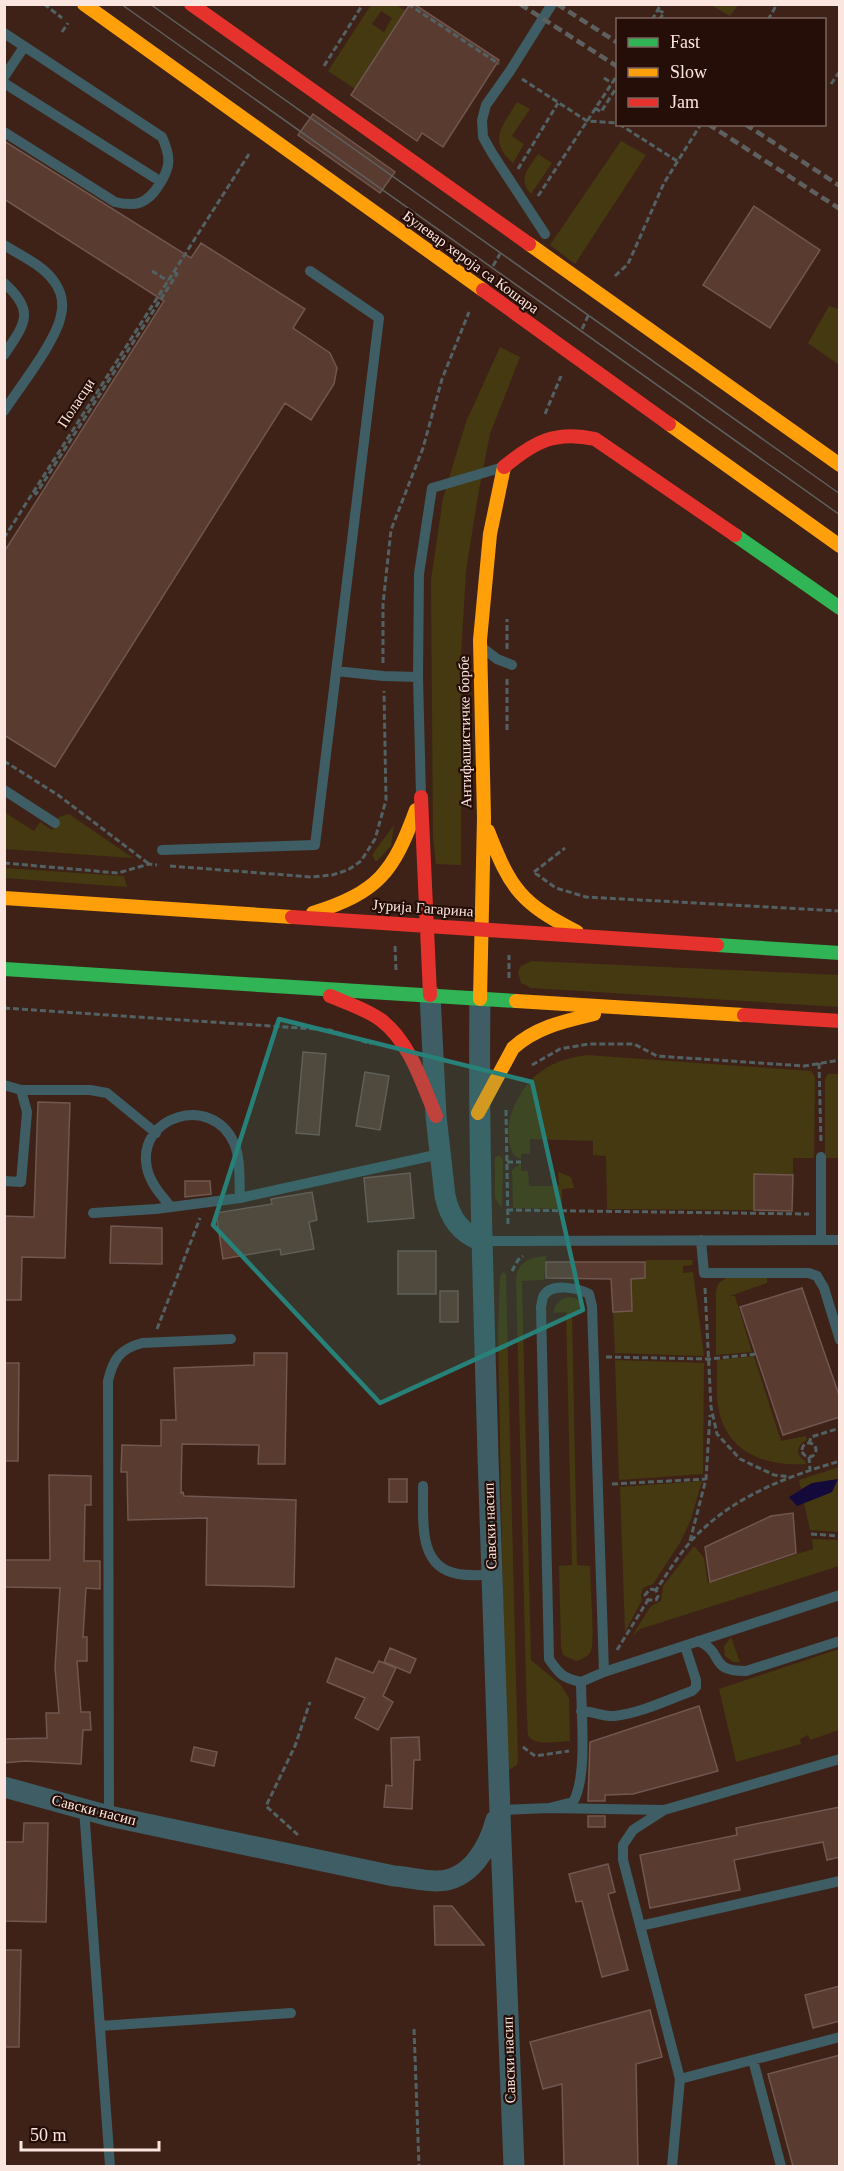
<svg xmlns="http://www.w3.org/2000/svg" width="844" height="2171" font-family="Georgia,serif">
	<style>
		.green { fill: #443910; fill-rule: evenodd }
		.water { fill: #13093a }
		.building { fill: #593b30; stroke: #70574f; stroke-width: 1.5 }
		.lines { fill: none; stroke-linecap: round; stroke-linejoin: round }
		.path { stroke: #526163; stroke-width: 3; stroke-dasharray: 6 3; stroke-linecap: butt }
		.lane { stroke: #3e5d64; stroke-width: 10 }
		.street { stroke: #3e5d64; stroke-width: 21 }
		.fast { stroke: #30b455; stroke-width: 14 }
		.slow { stroke: #ff9f0a; stroke-width: 14 }
		.jam { stroke: #e5322d; stroke-width: 14 }
		.tram { stroke: #5d605e; stroke-width: 1.5 }
		.rail { stroke: #5d605e; stroke-width: 4.5; stroke-dasharray: 9 4.5; stroke-linecap: butt }
		.marked { fill: #278179; fill-opacity: 0.2; stroke: #278179; stroke-width: 4.5; stroke-linejoin: round }
		.labels { text-anchor: middle; dominant-baseline: central; stroke-width: 4.5; stroke-linejoin: round; paint-order: stroke }
		.street-label { font-size: 15px; fill: #fbe6df; stroke: #250e07 }
	</style>
	<rect width="100%" height="100%" fill="#3e2217"/>
	<!-- green -->
	<path class="green" d="M371 5H396L406 11 355 89 328 71ZM381 11 392 18 384 32 372 24Z
		M711 5H738L730 16Z
		M517 102 530 109 512 136 524 144 513 163C487 140 503 126 517 102Z
		M621 141 646 155 575 264 550 245Z
		M538 154 552 163 531 194C517 178 528 170 538 154Z
		M829 306 839 309V365L808 343Z
		M500 347 520 357 490 434 478 495 466 571 461 655V865L436 864 433 837 431 580 443 498 466 422Z
		M4 812 34 831 40 822 52 830 59 817 69 814 133 858 5 849Z
		M394 825 391 846 376 862 372 855Z
		M4 868 124 876 127 887 5 878Z
		M532 961 839 975V1007L531 988 521 983 518 972 521 966Z
		M587 1055 811 1071 815 1077 814 1158H793V1175H755L754 1210 607 1209 606 1156 593 1155V1141L530 1139V1154H521V1159C506 1156 507 1126 511 1114 516 1102 523 1087 533 1078 549 1063 566 1058 587 1055Z
		M828 1074H839V1158H825V1079Z
		M499 1155 503 1159 502 1209 495 1198V1158Z
		M521 1163V1171H528L529 1186H559L558 1172 571 1177 574 1188 562 1189V1209L513 1208 512 1170Z
		M546 1256 544 1280 522 1281 531 1660 560 1684 569 1698 570 1741C560 1741 533 1747 528 1735 527 1731 528 1724 527 1720L516 1280C517 1262 530 1257 546 1256Z
		M646 1260H692L693 1265 683 1266V1273L693 1272 704 1356 615 1353 613 1312 632 1311 631 1279 645 1278Z
		M503 1272 506 1274V1279L518 1760 517 1765 509 1770 506 1766 498 1330 500 1277Z
		M726 1278H767V1283L730 1296H735L752 1352 716 1355V1292L718 1284Z
		M570 1297C579 1298 581 1303 584 1312H572L577 1565 590 1566C590 1581 595 1640 591 1651 588 1657 582 1659 576 1661L563 1655 561 1646 559 1566 572 1565 566 1312 553 1313C556 1303 560 1298 570 1297Z
		M754 1356 781 1441 806 1436 807 1440C796 1444 795 1455 805 1461L806 1464C765 1467 725 1452 718 1406 716 1391 717 1375 717 1360Z
		M615 1360 704 1363 703 1474 619 1480Z
		M839 1467V1532L810 1530 804 1503 832 1492 812 1483 801 1489 799 1480Z
		M702 1481 691 1519 681 1541 653 1584 643 1588 641 1594 642 1600 625 1632 620 1487Z
		M812 1539 839 1540V1566L640 1629 632 1636 651 1606 661 1601 663 1586 693 1547H695L704 1558 708 1583 813 1549Z
		M731 1637 740 1662H733L725 1656 724 1646Z
		M839 1649V1730L810 1740 808 1735 800 1739 801 1744 736 1762 719 1689Z"/>
	<!-- water -->
	<path class="water" d="M838 1479 832 1492 797 1506 789 1497 812 1483Z"/>
	<!-- building -->
	<path class="building" d="M410 4H414L499 60 443 147 422 133 417 141 351 95Z
		M313 114 395 172 380 193 298 135Z
		M4 141 191 258 201 243 305 309 293 328 330 353 337 368 334 384 311 420 285 403 55 767 4 735V552L164 301 4 199Z
		M754 206 820 250 770 328 703 285Z
		M303 1052 326 1054 319 1135 296 1133Z
		M365 1072 389 1076 380 1130 356 1126Z
		M38 1102 70 1103 65 1258 22 1257 21 1300H4V1216L34 1217Z
		M410 1173 414 1218 368 1222 364 1178Z
		M754 1174 793 1175 792 1211 754 1210Z
		M185 1181H210L211 1194 185 1197Z
		M312 1192 317 1220 309 1222 314 1249 281 1255 280 1249 223 1259 216 1213 272 1204 271 1199Z
		M111 1226 162 1228V1264L110 1263Z
		M398 1251H436V1294H398Z
		M546 1262H645V1278L631 1279 632 1311 613 1312 611 1279 546 1278Z
		M802 1288 840 1398V1417L783 1435 740 1307Z
		M440 1291H458V1322H440Z
		M254 1353H287L285 1464H258L259 1445 182 1444 181 1493 183 1492 184 1496 296 1500 294 1587 206 1585 207 1518 128 1520 127 1472H121L122 1445 161 1446V1420H176L174 1368 254 1365Z
		M4 1363H19L18 1461H4Z
		M49 1475 91 1476V1505H85L84 1561H100V1589L86 1588 83 1637H87V1661H77L81 1712H90L91 1730H83L81 1764 25 1761 4 1763V1739L47 1738 46 1713H59L55 1668 60 1588 4 1587V1560H50Z
		M389 1479H407V1502H389Z
		M793 1513 796 1553 710 1582 705 1547 771 1516Z
		M390 1648 416 1659 410 1673 384 1662Z
		M336 1658 373 1673 379 1661 396 1668 383 1696 393 1702 378 1730 355 1718 365 1698 327 1682Z
		M699 1706 718 1771 633 1794 605 1795V1801H588L590 1742Z
		M419 1737 420 1760H414L412 1809 384 1807 386 1785 392 1786 391 1738Z
		M194 1747 217 1752 214 1766 191 1761Z
		M840 1807V1857L827 1860 823 1842 734 1860 740 1890 650 1908 640 1855 737 1835 736 1828Z
		M588 1816H605V1827H588Z
		M24 1823H48L46 1922 4 1921V1842H23Z
		M608 1864 615 1892 608 1894 628 1970 602 1977 582 1901 576 1902 569 1874Z
		M434 1906H452L484 1945H435Z
		M4 1950H21L19 2047H4Z
		M840 1986V2021L813 2028 805 1995Z
		M650 2010 662 2057 636 2064 638 2166H564L562 2084 543 2089 530 2042Z
		M840 2055V2166H793L768 2074Z"/>
	<g class="lines">
		<!-- path -->
		<path class="path" d="M44 4 62 18
			M408 4 499 64
			M658 10 664 13 659 20
			M652 20 661 4
			M768 20 777 4
			M62 32 68 23
			M324 66 363 4
			M604 78 612 83
			M522 79 587 121 618 123
			M831 84 840 71
			M595 108 601 112 618 85
			M619 124 677 161
			M518 169 558 103
			M538 196 618 74
			M493 266 500 254
			M152 271 168 281
			M615 276 628 264 664 183 701 124
			M582 329 588 316
			M545 414 561 376
			M34 492 36 494 177 274 174 272
			M4 538 249 154
			M507 649V619
			M383 663V604L391 530 423 448 442 379 469 312
			M507 679V730
			M4 761 58 795 149 864
			M4 863 118 873 149 864 157 865
			M170 866 312 877 332 875 348 870 361 861 375 839 386 800 384 691
			M534 872 565 848
			M535 873 556 888 586 897 840 911
			M395 946 396 970
			M509 978V955
			M4 1008 330 1030 371 1044
			M819 1063 821 1143
			M532 1065 560 1049 588 1044H634L657 1056 804 1066 840 1060
			M506 1110 508 1227
			M507 1162H521
			M507 1210 809 1214
			M512 1271 518 1260 523 1256
			M705 1288 711 1407 717 1434 740 1459 774 1475 790 1477
			M157 1329 200 1218
			M606 1357 710 1359 756 1354
			M802 1450a7 7 0 1 1 14 0a7 7 0 1 1-14 0Z
			M809 1444 811 1437 840 1428
			M809 1457 810 1470
			M612 1484 706 1479
			M811 1534 840 1536
			M690 1541 706 1479 710 1415
			M656 1590 650 1589 645 1595 648 1600H656L658 1596 656 1590C667 1574 678 1556 691 1541 730 1498 785 1477 840 1461
			M617 1650 648 1600
			M523 1747 535 1756 569 1751
			M298 1835 266 1806 295 1746 310 1702
			M414 2029 419 2166"/>
		<!-- lane -->
		<path class="lane" d="M4 33 162 137C171 157 171 167 159 185 147 204 136 207 115 202L4 132
			M4 77 24 47
			M4 83 155 178
			M545 234 492 153 483 137 482 120 486 105 510 71 552 4
			M4 245C20 255 42 265 53 280 61 290 64 303 61 315 57 340 19 388 4 411
			M4 283C36 311 25 324 4 355
			M484 649 497 659 512 665
			M336 671 383 676 418 677
			M4 790 55 823
			M421 796 418 677 419 574 432 488 500 468
			M162 850 315 845 379 318 310 271
			M4 1085 21 1090H90L107 1093 156 1133
			M4 1181 21 1182 27 1112 21 1090
			M171 1207C161 1195 150 1183 147 1168 136 1116 212 1093 234 1143 241 1159 239 1180 240 1198
			M93 1213 156 1209 240 1198 440 1154
			M701 1240 704 1273H809L817 1276 824 1288 840 1340
			M821 1240V1157
			M482 1241 840 1240
			M423 1486C424 1517 416 1567 458 1574 469 1576 481 1575 492 1575
			M698 1641C726 1653 707 1671 746 1671L840 1641
			M581 1682C563 1678 559 1674 549 1659L541 1307C542 1303 542 1300 543 1297 550 1282 578 1288 589 1294L592 1306 604 1672
			M581 1711C592 1711 604 1717 614 1716 641 1713 667 1700 692 1691L696 1687V1680L685 1646
			M549 1808 573 1802C588 1777 581 1713 581 1682L604 1672 840 1595
			M84 1809 110 2166
			M499 1810 549 1808 664 1810 840 1759
			M664 1810 633 1830 623 1845V1860L680 2079
			M109 1816 108 1381C113 1359 120 1349 142 1343L231 1339
			M640 1926 840 1881
			M100 2026 291 2013
			M753 2060 781 2166
			M672 2166 680 2079 840 2037"/>
		<!-- street -->
		<path class="street" d="M430 995 436 1116 445 1196C450 1218 460 1233 482 1241
			M480 999C478 1152 484 1304 488 1457 495 1693 504 1930 514 2166
			M4 1787 109 1816 394 1876C408 1877 423 1881 437 1881 470 1881 489 1847 496 1820"/>
		<!-- fast -->
		<path class="fast" d="M735 535 840 608
			M717 945 840 953
			M4 969 516 1001"/>
		<!-- slow -->
		<path class="slow" d="M84 4 483 290
			M529 244 840 465
			M669 424 840 546
			M488 831C511 890 521 903 577 932
			M4 898 292 917
			M313 913C378 892 393 873 416 810
			M480 999 484 818 480 640 490 534 504 467
			M516 1001 744 1015
			M478 1113 513 1048C536 1027 565 1021 594 1014"/>
		<!-- jam -->
		<path class="jam" d="M191 4 529 244
			M483 290 669 424
			M504 467C534 442 555 430 595 439L735 535
			M421 797 430 995
			M292 917 717 945
			M330 996C347 1003 366 1009 381 1020 410 1042 422 1083 436 1116
			M744 1015 840 1021"/>
		<!-- tram -->
		<path class="tram" d="M121 4 840 515
			M150 4 840 494"/>
		<!-- rail -->
		<path class="rail" d="M520 4 618 67
			M557 4 618 43
			M708 124 840 209
			M745 124 840 186"/>
	</g>
	<!-- marked area -->
	<path class="marked" d="M279 1019 532 1082 583 1310 380 1403 213 1225Z"/>
	<g class="labels">
		<!-- street labels -->
		<g class="street-label">
			<text transform="translate(471 262) rotate(36)">Булевар хероја са Кошара</text>
			<text transform="translate(76 403) rotate(-57)">Поласци</text>
			<text transform="translate(465 732) rotate(-91)">Антифашистичке борбе</text>
			<text transform="translate(423 908) rotate(4)">Јурија Гагарина</text>
			<text transform="translate(490 1526) rotate(-92)">Савски насип</text>
			<text transform="translate(94 1810) rotate(14)">Савски насип</text>
			<text transform="translate(509 2060) rotate(-92)">Савски насип</text>
		</g>
	</g>
	<!-- border -->
	<rect width="844" height="2171" fill="none" stroke="#fbe6df" stroke-width="12"/>
	<!-- legend -->
	<rect x="616" y="18" width="210" height="108" fill="#250e07" stroke="#7b645d" stroke-width="1.5"/>
	<rect x="628" y="38" width="30" height="9" fill="#30b455" stroke="#7b645d" stroke-width="1.5"/>
	<text x="670" y="48" font-size="18" fill="#fbe6df">Fast</text>
	<rect x="628" y="68" width="30" height="9" fill="#ff9f0a" stroke="#7b645d" stroke-width="1.5"/>
	<text x="670" y="78" font-size="18" fill="#fbe6df">Slow</text>
	<rect x="628" y="98" width="30" height="9" fill="#e5322d" stroke="#7b645d" stroke-width="1.5"/>
	<text x="670" y="108" font-size="18" fill="#fbe6df">Jam</text>
	<!-- scale -->
	<path d="M21 2141v9h138v-9" fill="none" stroke="#fbe6df" stroke-width="3"/>
	<text x="30" y="2141" font-size="18" fill="#fbe6df" stroke="#250e07" stroke-width="4.5" paint-order="stroke">50 m</text>
</svg>
